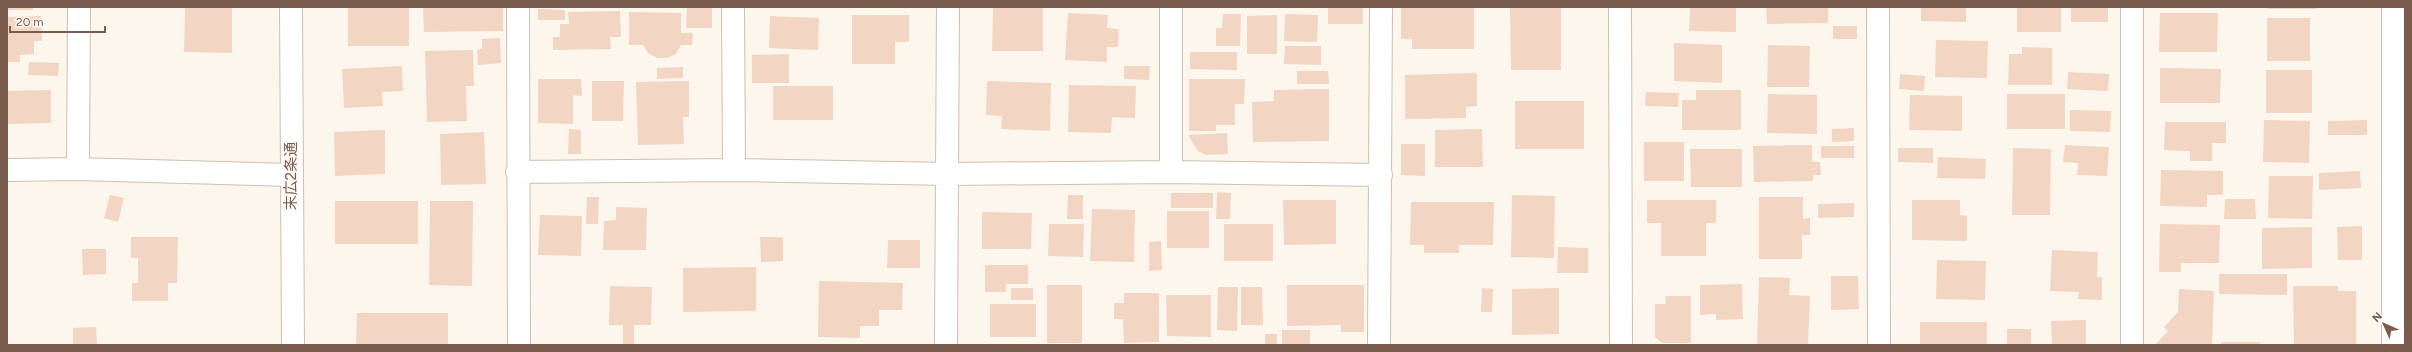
<svg xmlns="http://www.w3.org/2000/svg" width="2412" height="352" font-family="Figtree,'Noto Sans JP',sans-serif">
	<style>
		.building { fill: #f3d5c3 }
		.lines { fill: none; stroke-linecap: round; stroke-linejoin: round }
		.minor-casing { stroke: #d1beb0; stroke-width: 24 }
		.minor { stroke: #fff; stroke-width: 22 }
		.labels { text-anchor: middle; dominant-baseline: central; stroke-width: 3; stroke-linejoin: round; paint-order: stroke }
		.street-label { font-size: 15px; fill: #7a5c4d; stroke: #fffaf3 }
	</style>
	<rect width="100%" height="100%" fill="#fdf6ec"/>
	<!-- building -->
	<path class="building" d="M7 7H33V10H7Z
		M348 7H409V46H348Z
		M423 7H503V31L424 32Z
		M993 7H1043V51H992Z
		M1328 7H1363V24H1328Z
		M1401 7H1474V49H1412V39H1401Z
		M1690 7H1736V32L1689 31Z
		M1766 7H1828V23L1767 24Z
		M1921 7H1966V22L1921 21Z
		M2017 7H2061V32H2017Z
		M2071 7H2108V22H2071Z
		M2267 7H2316V9H2267Z
		M185 8H232V53L184 52Z
		M687 8H712V28H686Z
		M1510 8H1561V70H1511Z
		M538 9 565 10V20H538Z
		M620 11 621 37H610L611 49 553 50V37H560V24H569L568 12Z
		M629 12 681 13V33H693L692 45H681L676 54 667 58H657L648 53 643 45H629Z
		M1068 13 1108 15 1107 28 1119 29 1118 47H1107V62L1065 60Z
		M2160 13H2218L2217 52H2159Z
		M1223 14H1241L1240 46H1216V28H1222Z
		M1285 14 1318 15 1317 42 1284 41Z
		M852 15H909V42H895V64H852Z
		M1277 15V54H1247V16Z
		M41 16 42 41H34V54L20 55V62H7V17Z
		M770 16 819 18 818 50 769 48Z
		M2267 18H2310V61H2267Z
		M1833 26H1857V39H1833Z
		M500 38 501 63 478 65 477 50 482 49V39Z
		M1936 40 1988 41 1987 78 1935 77Z
		M1674 43 1722 45V83L1674 81Z
		M1768 45 1810 46 1809 87H1767Z
		M1285 46H1321V65L1284 64Z
		M2022 47 2052 48V85H2008L2009 54H2022Z
		M473 50 474 86H466L467 121 427 122 425 51Z
		M1190 52H1237V70L1190 69Z
		M789 54V83H752V55Z
		M29 62 59 63 58 76 28 75Z
		M402 66 403 91 382 92 383 106 344 108 342 69Z
		M1124 66H1150L1149 80 1124 79Z
		M683 67V78L657 79V68Z
		M2160 68 2221 69 2220 103H2160Z
		M2266 70H2312V113H2266Z
		M1297 71H1328L1329 84H1297Z
		M2068 72 2109 74 2108 91 2067 89Z
		M1477 73V106L1466 107V118L1405 119V75Z
		M1900 74 1925 76 1924 91 1899 89Z
		M538 79H581L582 96 573 95V124L538 123Z
		M1189 79H1245L1244 104H1235V125H1216V131H1189Z
		M592 81H624L623 121H592Z
		M689 81V117H683L684 144 638 145 636 82Z
		M987 81 1051 83 1050 131 1001 129 1002 116 986 115Z
		M1069 85 1136 86 1135 118 1112 117 1111 133 1068 132Z
		M773 86H833V120H773Z
		M1329 89V141L1253 142 1252 102 1274 101V90Z
		M51 90V123L7 124V91Z
		M1696 90H1741V130H1682V100H1696Z
		M1646 92 1679 93 1678 107 1645 106Z
		M1768 94 1817 95V134L1767 133Z
		M2007 94H2065V129H2007Z
		M1910 95 1962 96V131L1909 130Z
		M1515 101H1584V149H1515Z
		M2070 110 2111 111 2110 132 2070 131Z
		M2264 120 2310 121 2309 163 2263 162Z
		M2367 120V135H2328V121Z
		M2165 122H2226V143H2212V161H2190V151L2164 150Z
		M1854 128V141L1832 142V129Z
		M569 129 581 130V154H568Z
		M1482 129 1483 167H1435V130Z
		M385 130V174L335 176 334 132Z
		M484 132 486 184 441 185 440 134Z
		M1227 133 1228 154 1206 155 1198 151 1188 135Z
		M1644 142H1684V181H1644Z
		M1401 144H1425V176L1401 175Z
		M1812 145V162H1820L1821 175H1813V181L1754 182 1753 146Z
		M2065 145 2109 147 2107 176 2077 175 2078 163 2063 162Z
		M1821 146H1854V158H1821Z
		M1898 148H1933V163L1898 162Z
		M2013 148 2051 149 2050 215H2012Z
		M1690 149H1742V187H1691Z
		M1938 157 1986 159 1985 179 1937 178Z
		M2161 170 2223 171V195H2207V207L2160 206Z
		M2360 171 2361 188 2319 190V173Z
		M2269 176H2313L2312 219 2268 218Z
		M1217 192 1231 193 1230 219H1216Z
		M1171 193H1213V208H1171Z
		M110 195 124 198 118 222 104 218Z
		M1068 195H1083V219H1067Z
		M1512 195 1555 196 1554 258 1511 257Z
		M587 197H599L598 224H586Z
		M1759 197H1803V219L1810 218V235H1802V259H1759Z
		M2225 199H2255L2256 219H2224Z
		M1283 200H1336V244L1284 245Z
		M1647 200H1716V223H1706V256H1661V223H1647Z
		M1912 200H1960V215L1967 216V241L1912 240Z
		M335 201H418V244H335Z
		M430 201H473L472 286 429 285Z
		M1411 202H1494L1493 245H1459V253H1424V245H1410Z
		M1854 203V217L1818 218V204Z
		M616 207 647 208 646 250H603L604 221 616 220Z
		M1092 209 1135 210 1134 262 1090 261Z
		M1167 211H1209V248H1167Z
		M982 212 1032 213 1031 249H982Z
		M540 215 582 216 581 256 538 255Z
		M1049 224H1084L1083 257 1048 256Z
		M1224 224H1273V261H1224Z
		M2160 224 2220 225 2219 263H2181V272H2159Z
		M2362 226V260H2338L2337 227Z
		M2312 227V268L2262 269V228Z
		M131 237H178L177 283H168V301H132V283H138V258H131Z
		M760 237H783V261L761 262Z
		M888 240H920V268H887Z
		M1161 241 1162 270 1149 271V242Z
		M1558 247 1588 248V273H1557Z
		M82 249H106V274L83 275Z
		M2052 250 2098 252 2097 277H2102V300L2078 299 2079 292 2050 291Z
		M1937 260 1986 261 1985 300 1936 299Z
		M985 265H1028V284H1006V292H985Z
		M756 267V311L683 312V268Z
		M2219 274H2287V295L2219 294Z
		M1831 276H1858L1859 309 1831 310Z
		M1759 277 1790 278 1789 295 1810 296 1808 345H1757Z
		M819 281 903 283 902 310H879V326H860V338L818 337Z
		M1742 284 1743 319 1716 320V314L1700 315V285Z
		M1047 285H1082V343H1047Z
		M1287 285H1364V332H1341V325L1287 326Z
		M610 286 652 287 651 325H634V344H623V325H609Z
		M2293 286H2338V291H2356V345H2294Z
		M1218 287H1238L1237 331 1217 330Z
		M1241 287H1262L1263 325H1241Z
		M1011 288H1033V300H1011Z
		M1482 288 1493 289 1492 312H1481Z
		M1559 288V334L1512 335V289Z
		M2179 289 2214 291 2212 345H2155L2168 331 2164 327 2178 312Z
		M1124 293H1159V342L1124 343 1123 319H1114V303H1124Z
		M1166 295H1211V337L1167 336Z
		M1665 296H1691V343H1662L1655 337V304H1666Z
		M990 304H1036V337H990Z
		M357 313H448V345H356Z
		M2086 320V345H2052L2051 321Z
		M1920 322H1987V345H1920Z
		M96 327 97 345H73V328Z
		M2007 329H2031V345H2007Z
		M1282 330H1310V345H1282Z
		M1265 334H1277V345H1265Z
		M2221 342H2260V345H2221Z"/>
	<g class="lines">
		<!-- minor casing -->
		<g class="minor-casing">
			<path id="minor" d="M291 7 293 345
				M518 7 519 345
				M733 7 734 170
				M1171 7V172
				M1620 7 1621 345
				M1878 7 1879 345
				M78 169 79 7
				M7 170 78 169 291 175
				M517 172 734 170 948 174 1171 172 1381 175
				M946 345 948 7
				M1379 345 1381 7
				M2132 345V7
				M2393 345V7"/>
		</g>
		<!-- minor -->
		<use href="#minor" class="minor"/>
	</g>
	<g class="labels">
		<!-- street labels -->
		<g class="street-label">
			<text transform="translate(291 176) rotate(-90)">末広2条通</text>
		</g>
	</g>
	<!-- border -->
	<rect width="2412" height="352" fill="none" stroke="#7a5c4d" stroke-width="16"/>
	<!-- north arrow -->
	<g transform="translate(2384 324) rotate(315)" stroke="#fffaf3" stroke-width="3" paint-order="stroke">
	<path d="M0-3L7 15L0 10L-7 15Z" fill="#7a5c4d"/>
	<text y="-6" font-size="11" font-weight="bold" text-anchor="middle" fill="#7a5c4d">N</text>
	</g>
	<!-- scale -->
	<path d="M10 26v6h95v-6" fill="none" stroke="#7a5c4d" stroke-width="2"/>
	<text x="16" y="26" font-size="12" fill="#7a5c4d" stroke="#fffaf3" stroke-width="3" paint-order="stroke">20 m</text>
</svg>
